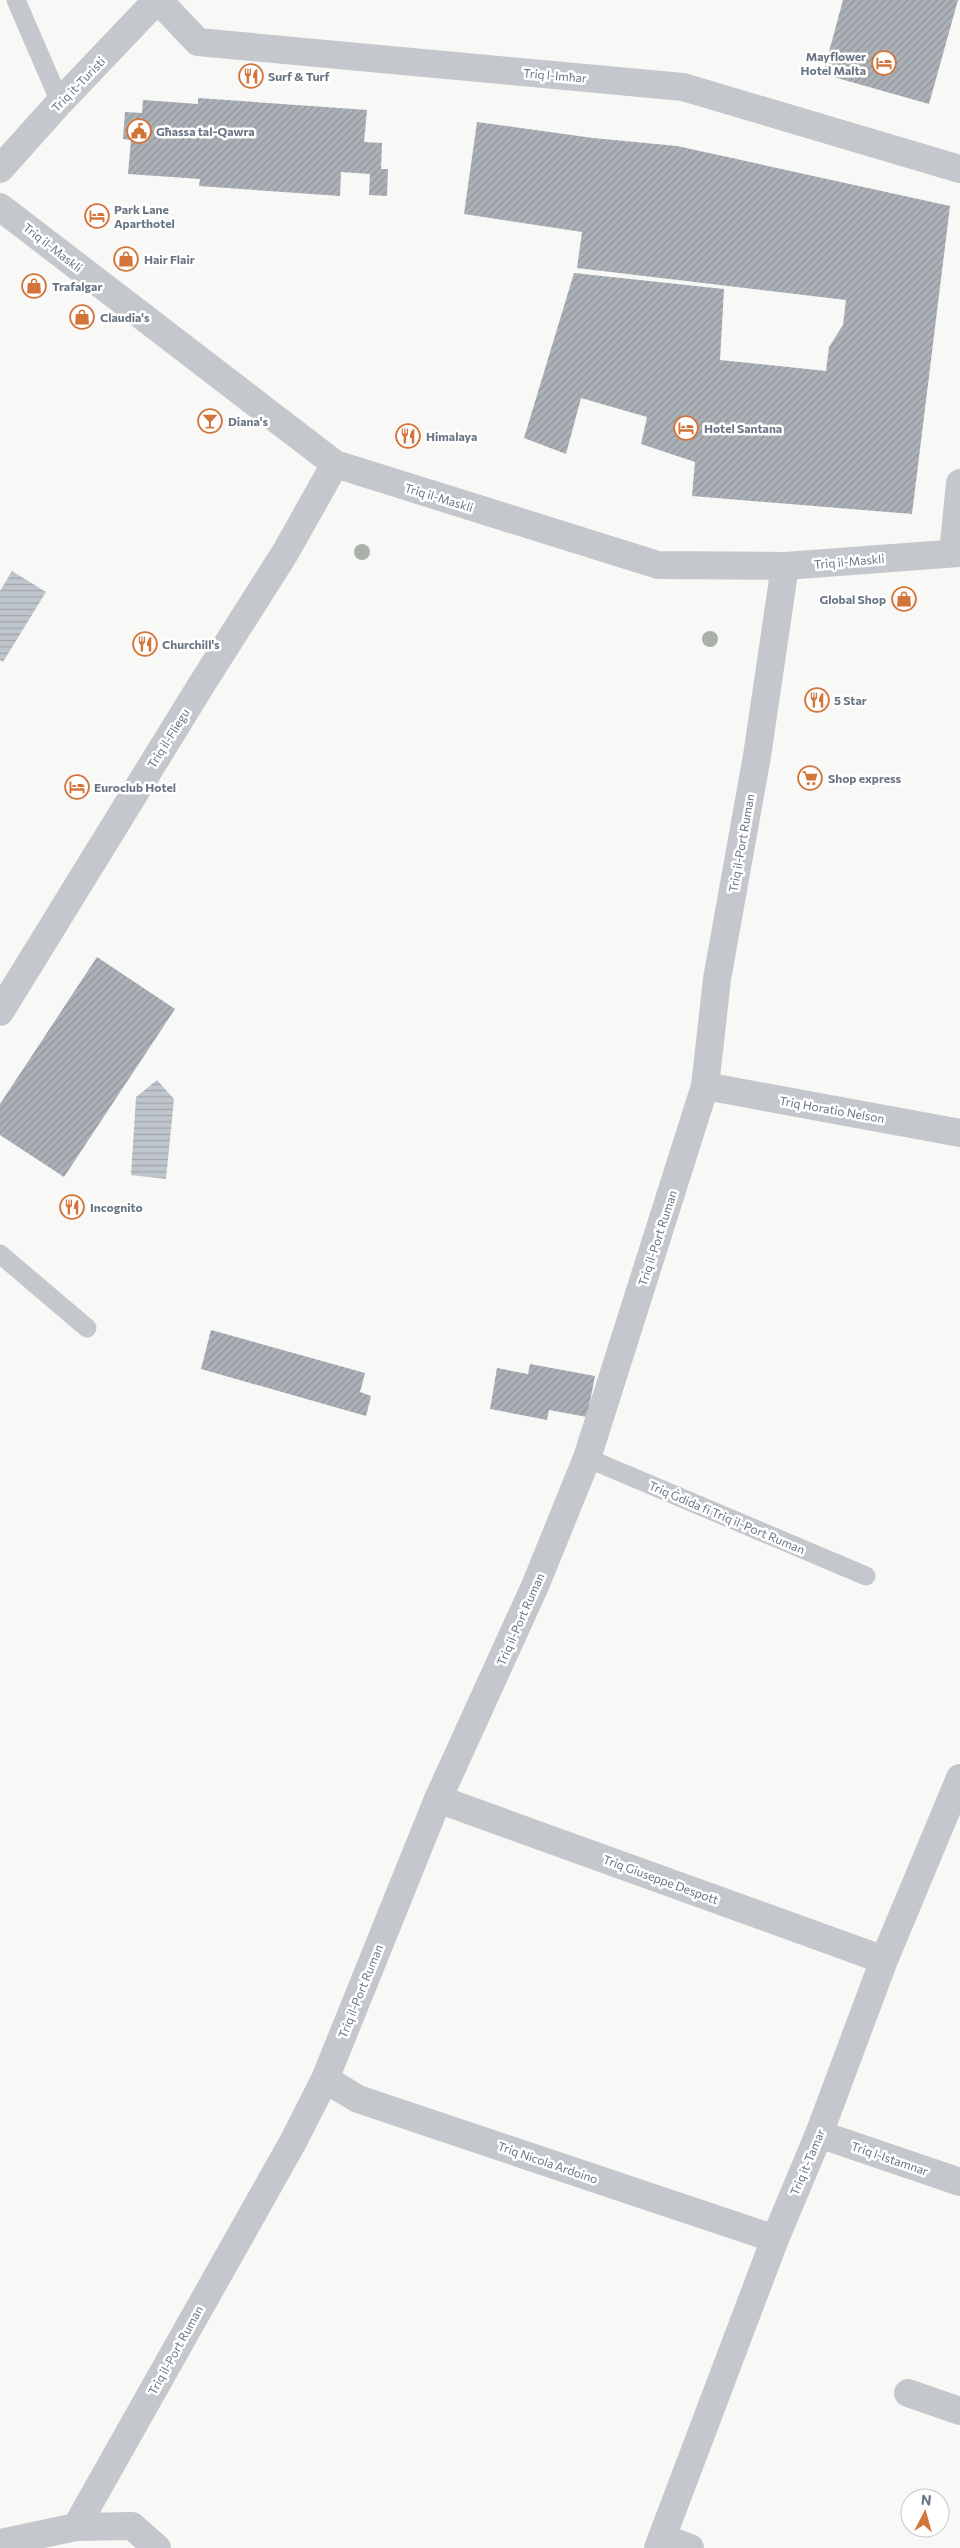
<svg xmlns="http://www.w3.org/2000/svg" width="960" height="2548" font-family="Commissioner,sans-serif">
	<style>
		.water { fill: url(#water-rules) }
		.building { fill: url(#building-hatch) }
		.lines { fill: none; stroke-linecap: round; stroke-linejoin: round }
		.lane { stroke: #c4c7cb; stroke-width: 19 }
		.street { stroke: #c4c7cb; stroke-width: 28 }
		.tree { fill: #a7b1a6 }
		.labels { text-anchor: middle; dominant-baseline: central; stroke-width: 5; stroke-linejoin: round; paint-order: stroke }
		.poi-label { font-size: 12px; font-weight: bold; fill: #6a7584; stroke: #fff; text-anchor: start }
		.street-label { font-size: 12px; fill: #6a7584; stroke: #fff }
	</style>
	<defs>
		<pattern id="water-rules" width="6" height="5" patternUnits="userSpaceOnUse" patternTransform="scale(1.25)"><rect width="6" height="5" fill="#bfc6cb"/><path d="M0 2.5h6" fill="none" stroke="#9fa5aa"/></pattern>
		<pattern id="building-hatch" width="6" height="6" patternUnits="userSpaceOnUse" patternTransform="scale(1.25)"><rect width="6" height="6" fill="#acb1b8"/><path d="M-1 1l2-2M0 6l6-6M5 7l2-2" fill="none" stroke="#90959b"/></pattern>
	</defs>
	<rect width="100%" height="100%" fill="#f8f8f6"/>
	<!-- water -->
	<path class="water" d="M12 571 46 592 3 662 0 660V591Z
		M157 1080 174 1099 166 1179 131 1175 136 1097Z"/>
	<!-- building -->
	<path class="building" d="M843 0H958L929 104 823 74Z
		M198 98 367 110 364 142 382 143 381 169H388L387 196 369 195 370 174 341 172 340 196 199 186 200 179 128 174 131 140 123 139 125 112 142 113 143 100 198 104Z
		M477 122 593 138 677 146 950 206 912 514 692 496 695 462 641 444 647 417 581 398 566 454 524 438 574 273 724 289 720 360 826 371 829 347 843 325 846 300 577 268 582 232 464 214Z
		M97 957 175 1009 64 1177 0 1135V1104Z
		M211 1330 365 1373 360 1392 371 1396 366 1416 201 1369Z
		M530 1364 595 1376 587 1417 549 1410 547 1420 490 1409 497 1368 528 1374Z"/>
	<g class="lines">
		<!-- lane -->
		<path class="lane" d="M16 0 60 102
			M0 1254 87 1328
			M587 1458 866 1576"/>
		<!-- street -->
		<path class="street" d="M158 0 198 42 683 87 960 169
			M0 169 60 102 157 0
			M0 207 335 464 658 565 785 566 960 553
			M953 553 960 483
			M0 1012 200 687 285 553 335 464
			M705 1086 960 1133
			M438 1799 884 1960
			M325 2079 358 2099 775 2239
			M819 2134 960 2182
			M908 2393 960 2411
			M76 2527 132 2526 157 2548
			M663 2538 690 2548
			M0 2543 76 2527 293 2142 325 2079 438 1799 535 1586 587 1458 705 1086 717 979 757 756 785 566
			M658 2548 775 2239 819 2134 884 1960 960 1778"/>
	</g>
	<!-- trees -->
	<g class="tree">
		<circle cx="362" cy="552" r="8"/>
		<circle cx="710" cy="639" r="8"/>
	</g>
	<!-- icons -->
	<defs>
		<g id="hotel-ring" transform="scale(1.25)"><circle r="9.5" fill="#fff" stroke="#d3743b" stroke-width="1.5"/><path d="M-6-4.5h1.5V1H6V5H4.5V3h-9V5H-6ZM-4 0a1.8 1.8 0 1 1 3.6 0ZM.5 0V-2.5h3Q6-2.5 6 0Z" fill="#d3743b"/></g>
		<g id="restaurant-ring" transform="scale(1.25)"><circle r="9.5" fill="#fff" stroke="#d3743b" stroke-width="1.5"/><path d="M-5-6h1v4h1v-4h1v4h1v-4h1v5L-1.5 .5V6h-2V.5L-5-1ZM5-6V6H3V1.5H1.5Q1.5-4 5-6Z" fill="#d3743b"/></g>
		<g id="civic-ring" transform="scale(1.25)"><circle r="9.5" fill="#fff" stroke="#d3743b" stroke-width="1.5"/><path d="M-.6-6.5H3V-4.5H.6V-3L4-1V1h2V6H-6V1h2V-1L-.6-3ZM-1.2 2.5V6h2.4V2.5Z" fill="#d3743b"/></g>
		<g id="shop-ring" transform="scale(1.25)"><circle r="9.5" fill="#fff" stroke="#d3743b" stroke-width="1.5"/><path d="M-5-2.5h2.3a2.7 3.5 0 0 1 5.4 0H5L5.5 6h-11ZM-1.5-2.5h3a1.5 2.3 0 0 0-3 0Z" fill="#d3743b"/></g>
		<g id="bar-ring" transform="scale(1.25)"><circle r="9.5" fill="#fff" stroke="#d3743b" stroke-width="1.5"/><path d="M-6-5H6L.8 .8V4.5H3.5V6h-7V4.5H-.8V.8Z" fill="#d3743b"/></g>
		<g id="supermarket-ring" transform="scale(1.25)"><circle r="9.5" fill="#fff" stroke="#d3743b" stroke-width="1.5"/><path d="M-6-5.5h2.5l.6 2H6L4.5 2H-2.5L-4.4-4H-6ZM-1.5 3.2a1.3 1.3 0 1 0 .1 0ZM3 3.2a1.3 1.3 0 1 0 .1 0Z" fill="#d3743b"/></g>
	</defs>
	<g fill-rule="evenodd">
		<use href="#hotel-ring" x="884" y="63"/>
		<use href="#restaurant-ring" x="251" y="76"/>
		<use href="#civic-ring" x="139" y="131"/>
		<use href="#hotel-ring" x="97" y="216"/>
		<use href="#shop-ring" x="126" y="259"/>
		<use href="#shop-ring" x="34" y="286"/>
		<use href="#shop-ring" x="82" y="317"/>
		<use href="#bar-ring" x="210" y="421"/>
		<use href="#hotel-ring" x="686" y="428"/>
		<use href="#restaurant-ring" x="408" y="436"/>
		<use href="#shop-ring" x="904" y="599"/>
		<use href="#restaurant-ring" x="145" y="644"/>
		<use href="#restaurant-ring" x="817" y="700"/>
		<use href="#supermarket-ring" x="810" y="778"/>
		<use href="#hotel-ring" x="77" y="787"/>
		<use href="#restaurant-ring" x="72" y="1207"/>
	</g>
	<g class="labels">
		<!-- poi labels -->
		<g class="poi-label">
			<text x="866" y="56" text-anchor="end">Mayflower<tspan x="866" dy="14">Hotel Malta</tspan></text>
			<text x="268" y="76">Surf &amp; Turf</text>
			<text x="156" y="131">Għassa tal-Qawra</text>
			<text x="114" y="209">Park Lane<tspan x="114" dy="14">Aparthotel</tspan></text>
			<text x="144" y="259">Hair Flair</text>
			<text x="52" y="286">Trafalgar</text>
			<text x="100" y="317">Claudia's</text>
			<text x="228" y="421">Diana's</text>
			<text x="704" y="428">Hotel Santana</text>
			<text x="426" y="436">Himalaya</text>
			<text x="886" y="599" text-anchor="end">Global Shop</text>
			<text x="162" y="644">Churchill's</text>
			<text x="834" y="700">5 Star</text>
			<text x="828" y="778">Shop express</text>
			<text x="94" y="787">Euroclub Hotel</text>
			<text x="90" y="1207">Incognito</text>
		</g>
		<!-- street labels -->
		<g class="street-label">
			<text transform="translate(555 75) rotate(5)">Triq l-Imħar</text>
			<text transform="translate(78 84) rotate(-46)">Triq it-Turisti</text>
			<text transform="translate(53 247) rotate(38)">Triq il-Maskli</text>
			<text transform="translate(439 497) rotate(17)">Triq il-Maskli</text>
			<text transform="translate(849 561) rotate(-5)">Triq il-Maskli</text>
			<text transform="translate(168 738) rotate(-58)">Triq il-Fliegu</text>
			<text transform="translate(741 843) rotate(-80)">Triq il-Port Ruman</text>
			<text transform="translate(832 1109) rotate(10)">Triq Horatio Nelson</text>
			<text transform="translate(657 1238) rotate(-72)">Triq il-Port Ruman</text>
			<text transform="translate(727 1517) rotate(23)">Triq Ġdida fi Triq il-Port Ruman</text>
			<text transform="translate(520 1619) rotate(-66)">Triq il-Port Ruman</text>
			<text transform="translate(661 1879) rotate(20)">Triq Giuseppe Despott</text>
			<text transform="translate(360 1991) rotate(-68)">Triq il-Port Ruman</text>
			<text transform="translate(890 2158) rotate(19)">Triq l-Istamnar</text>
			<text transform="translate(548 2162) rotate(19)">Triq Nicola Ardoino</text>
			<text transform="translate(807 2162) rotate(-67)">Triq it-Tamar</text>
			<text transform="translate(175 2350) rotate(-61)">Triq il-Port Ruman</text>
		</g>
	</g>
	<!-- north arrow -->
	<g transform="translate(925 2513) rotate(6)"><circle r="24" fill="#ffffff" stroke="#c3c8ce"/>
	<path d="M0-4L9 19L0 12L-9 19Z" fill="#d3743b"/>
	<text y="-8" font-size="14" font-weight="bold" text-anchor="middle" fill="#6a7584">N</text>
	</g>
</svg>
